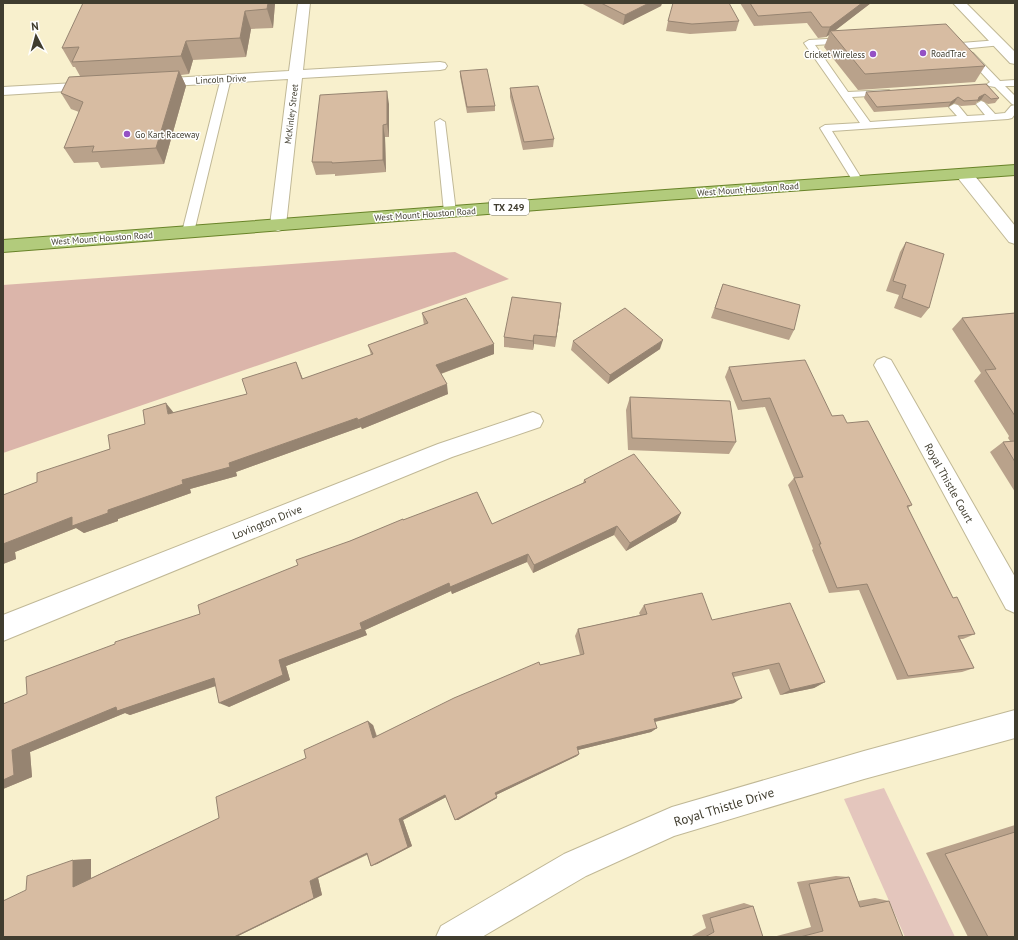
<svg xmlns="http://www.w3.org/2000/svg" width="1018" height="940" font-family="'PT Sans',sans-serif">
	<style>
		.green { fill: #e4c6bd }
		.forest { fill: #dbb5aa }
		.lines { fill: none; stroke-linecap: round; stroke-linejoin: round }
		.service-casing { stroke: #c0b896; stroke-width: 2 }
		.minor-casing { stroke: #c0b896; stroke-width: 2 }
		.primary-casing { stroke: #688328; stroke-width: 2 }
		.service { fill: #fff; fill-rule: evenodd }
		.minor { fill: #fff; fill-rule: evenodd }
		.primary { fill: #b2cb7c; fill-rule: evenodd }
		.wall { fill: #b9a28b }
		.shaded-wall { fill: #968471 }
		.building { fill: #d7bca2; stroke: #968471 }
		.poi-dot { fill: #9450c5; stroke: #fff; stroke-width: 1.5 }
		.labels { text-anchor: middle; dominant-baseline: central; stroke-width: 3; stroke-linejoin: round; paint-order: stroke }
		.far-poi-label { font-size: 9px; fill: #403d2f; stroke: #fff; text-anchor: start }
		.far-street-label { font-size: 9px; fill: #403d2f; stroke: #fff }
		.shield { fill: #fff; stroke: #79776d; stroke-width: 1 }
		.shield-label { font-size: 10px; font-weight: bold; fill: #403d2f }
		.street-label { font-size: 11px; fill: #403d2f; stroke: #fff }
		.near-street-label { font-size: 13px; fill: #403d2f; stroke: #fff }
	</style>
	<rect width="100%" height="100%" fill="#f8f0cd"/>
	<!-- green -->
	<path class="green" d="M884 788 955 937H905L844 799Z"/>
	<!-- forest -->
	<path class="forest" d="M455 252 509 279 3 453V285Z"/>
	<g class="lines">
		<!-- service casing -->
		<g class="service-casing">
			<path id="service" d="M845 38 850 41 848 43 815 45 848 92 889 90 891 92 889 94 886 95 852 97 870 122 957 116 949 107 954 104 958 105 967 116 985 115 976 104 981 101 984 102 995 114 1005 113 1011 106 1015 105V114L1012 118 1008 119 832 131 863 181 862 183H854L820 128 825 125 860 123 804 43 809 40Z
				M999 40 1002 41 1004 43 1002 45 961 49 956 46 961 43Z
				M970 52 973 53 1000 81 1015 80V86H1005L1015 96V105L1012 104 995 87 989 86 987 84 990 82 965 55Z
				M226 75 231 78 194 232 192 235H184L182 232 221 78Z
				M440 119 445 122 456 212 454 215H446L444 212 435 122Z"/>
		</g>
		<!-- minor casing -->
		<g class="minor-casing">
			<path id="minor" d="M298 3H310L303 70 440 62 445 63 447 66 445 69 440 70 302 78 286 225 284 229 278 231 272 229 270 225 288 79 154 87 149 86 147 83 149 80 154 79 289 71Z
				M953 3H966L1015 52V64L1010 63Z
				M94 82 99 83 101 86 99 89 3 95V87Z
				M964 169 970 170 1015 226V244L1009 242 958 178 956 174 958 170Z
				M884 357 891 360 1015 577V613L1006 609 874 365 877 360Z
				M533 412 540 415 543 421 540 427 452 457 3 641V615L438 444Z
				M1015 710V738L864 779 674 836 586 876 482 937H436L441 926 564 854 672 807 864 751Z"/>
		</g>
		<!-- primary casing -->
		<g class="primary-casing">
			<path id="primary" d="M1015 165V175L665 200 3 252V240L665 190Z"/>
		</g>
		<!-- service -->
		<use href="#service" class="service"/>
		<!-- minor -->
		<use href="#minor" class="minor"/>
		<!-- primary -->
		<use href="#primary" class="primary"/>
	</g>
	<!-- wall -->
	<path class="wall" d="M275 3 273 28 251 29 246 57 193 60 189 74 181 75 186 86 164 164 101 168 98 162 74 163 64 148 79 112 71 109 61 93 80 76 75 67H73L62 48Z
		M581 3H662L661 6 623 25Z
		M740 3H871L834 31 985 66 975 82 858 90 824 47 829 35 826 37 818 38 807 23 754 26Z
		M668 21H739L736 31 690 34 666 31Z
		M460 71 495 106V111L467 113 460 76Z
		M986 84 999 98 995 103 988 104 981 100 977 102 975 105 961 106 954 103 948 107 874 112 864 98 866 92Z
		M510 88 554 139 553 147 523 150 510 97Z
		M389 104V137H385L386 172 335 176V174L316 175 312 162Z
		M906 242 929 308 921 318 894 308 899 295 886 291 900 252Z
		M723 284 794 330 789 340 711 318Z
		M422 313 494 354 441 374 448 394 362 429 361 427 236 472 237 476 190 489 191 493 118 519V521L84 533 76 528 15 552 16 559 3 564V495L37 482 110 449 145 424 174 413 247 394 300 372 303 379 371 355 368 345 424 325Z
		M560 313 555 347 534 344 533 350 504 347V337Z
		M1015 313V492L990 452 1003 442 1010 441 1008 438 1009 436 974 381 981 373 952 329 962 318Z
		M573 341 660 349 608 384 571 350Z
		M729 367 832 416 847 423 912 505 908 508 953 598 975 634 963 639H960L974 668 962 672 897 680 859 590 829 593 812 550 813 549 788 485 794 478 765 407 738 410 725 377Z
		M630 397 736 442 729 454 628 450 626 410Z
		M584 480 681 513 676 522 626 551 614 535 533 573 527 562 452 594 451 591 365 630 367 635 286 666 290 680 229 707 216 686 130 715 125 713 30 752 32 777 3 789 27 694 200 614 298 565 350 541 403 520 492 524 583 483Z
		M644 605 712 620 825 682 814 688 780 695 769 669 734 677V703L655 722 657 728 651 732 578 750 579 754 577 756 496 795 497 798 458 820 446 797 403 820 412 846 377 864 371 866 367 855 318 878 322 895 236 937H3L26 890 73 860 91 859V878L219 818 306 758 373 725 377 736 540 665 580 655 575 636 578 629 640 615 639 613Z
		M1015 825V937H968L926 853Z
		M836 876 849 877 858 901 875 898 889 901 903 937H773L811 927 797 882Z
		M744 903 753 906 763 937H690L706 928 702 915Z"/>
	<!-- shaded-wall -->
	<path class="shaded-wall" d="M268 3H275L273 28 267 9Z
		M649 3H662L661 6 623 25 625 15Z
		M862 3H871L832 33 830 31 829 35 826 37 830 27Z
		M245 11 251 29 246 57 240 38Z
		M186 41 193 60 189 74 181 56Z
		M179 71 186 86 164 164 156 148Z
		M387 91 389 104V137L387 124Z
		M985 94 981 100 977 102 979 97Z
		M958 97 954 103 948 107 951 102Z
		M383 125 385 137 386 172 383 160Z
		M561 303 560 313 555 347 556 337Z
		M534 335V344L533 350V341Z
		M663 340 660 349 608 384 610 375Z
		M494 344V354L437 375 436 365Z
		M296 362 300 372 307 390 302 379Z
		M447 384 448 394 362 429 358 420Z
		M166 403 174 413 168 414Z
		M357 418 361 427 236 472 237 476 190 489 191 493 118 519V521L84 533 76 528 15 552 16 559 3 564V544L72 517 108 510 182 480 229 463Z
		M681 513 676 522 626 551 630 543Z
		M617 526 614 535 533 573 534 565Z
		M528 554 527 562 452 594 450 587Z
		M449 583 451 591 365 630 367 635 286 666 290 680 229 707 219 703 279 660Z
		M214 678 224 683 130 715 125 713 30 752 32 777 3 789V780L12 750 116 707Z
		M825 682 814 688 780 695 790 690Z
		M742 698 734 703 649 723 654 719Z
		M368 721 373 725 378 742 373 738Z
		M657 728 651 732 574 751 577 747Z
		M579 754 577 756 496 795 495 793Z
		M445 795 448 796 403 820 412 846 377 864 371 866 399 819Z
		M497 797V798L458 820H455Z
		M372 852 318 878 322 895 236 937H234L310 881 367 853Z
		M91 859V884L73 887V860Z"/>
	<!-- building -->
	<path class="building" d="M83 3H268L267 9 245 11 240 38 186 41 181 56 72 62 79 47 62 48Z
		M601 3H649L625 15Z
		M673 3H729L739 21 692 24 668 21Z
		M750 3H862L830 27H822L811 12 758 16Z
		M946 24 985 66 865 74 830 31Z
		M487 69 495 106 467 107 460 71Z
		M179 71 156 148 92 152 94 146 64 148 83 102 61 93 69 77Z
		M986 84 999 98 991 99 985 94 979 97 978 100 964 101 958 97 951 102 877 107 866 92Z
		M538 86 554 139 524 142 510 88Z
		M387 91V124L383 125V160L332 163V162H312L320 95Z
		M906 242 944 254 929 308 902 298 906 285 893 281Z
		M723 284 800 305 794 330 715 308Z
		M512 297 561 303 556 337 534 335 533 341 504 337Z
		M466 298 494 344 436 365 447 384 358 420 357 418 229 463 230 467 182 480 183 484 108 510V513L72 526V517L3 544V495L37 482V473L110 449 108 435 145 424 143 410 166 403 168 414 247 394 242 379 296 362 302 379 373 354 368 345 428 323 422 313Z
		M625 308 663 340 610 375 573 341Z
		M1015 313V416L985 370 996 369 962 318Z
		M805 360 832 416 843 415 847 423 868 421 912 505 907 506 953 598 957 597 975 634 958 636 974 668 908 676 867 584 837 588 819 544H821L794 478 803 477 770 398 742 401 729 367Z
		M630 397 730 401 736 442 632 438Z
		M1015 441V462L1003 442Z
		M634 454 681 513 630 543 617 526 534 565 528 554 450 587 449 583 360 623 362 629 279 660 283 675 219 703 214 678 117 711 116 707 12 750 14 775 3 780V704L27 694 26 677 115 644V642L200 614 198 605 298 565 296 560 350 541 403 519V520L477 492 492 524 586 482 584 480Z
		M702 593 712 620 790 603 825 682 790 690 779 663 732 673 742 698 654 719 657 728 577 747 579 754 495 793 497 797 455 820 445 795 399 819 408 847 371 866 367 853 310 881 314 898 234 937H3V901L26 890 27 876 73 860V887L219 818 216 797 306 758 304 750 368 721 373 738 454 698 539 662 540 665 584 654 578 629 647 614 644 605Z
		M1015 832V937H988L945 854Z
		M849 877 860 907 889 901 903 937H800L823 931 809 884Z
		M753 906 763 937H705L714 932 710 918Z"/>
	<!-- markers -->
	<g class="poi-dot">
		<circle cx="923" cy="53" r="4"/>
		<circle cx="873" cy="54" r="4"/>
		<circle cx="127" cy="134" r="4"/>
	</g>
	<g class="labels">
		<!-- far-poi labels -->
		<g class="far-poi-label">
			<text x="931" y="53">RoadTrac</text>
			<text x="865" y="54" text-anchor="end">Cricket Wireless</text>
			<text x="135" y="134">Go Kart Raceway</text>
		</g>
		<!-- far-street labels -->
		<g class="far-street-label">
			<text transform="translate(221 79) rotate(-3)">Lincoln Drive</text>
			<text transform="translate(291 114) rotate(-83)">McKinley Street</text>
			<text transform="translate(748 189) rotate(-4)">West Mount Houston Road</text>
			<text transform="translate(425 214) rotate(-4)">West Mount Houston Road</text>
			<text transform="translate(102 238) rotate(-4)">West Mount Houston Road</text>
		</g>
		<!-- shield labels -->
		<rect class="shield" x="489" y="199" width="40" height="16" rx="3"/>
		<g class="shield-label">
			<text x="509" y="207">TX 249</text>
		</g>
		<!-- street labels -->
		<g class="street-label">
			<text transform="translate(949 483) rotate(61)">Royal Thistle Court</text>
			<text transform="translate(267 522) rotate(-22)">Lovington Drive</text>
		</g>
		<!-- near-street labels -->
		<g class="near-street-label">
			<text transform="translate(724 807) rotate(-17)">Royal Thistle Drive</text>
		</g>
	</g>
	<!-- border -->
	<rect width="1018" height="940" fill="none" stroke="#403d2f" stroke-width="8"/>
	<!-- north arrow -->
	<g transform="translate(36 36) rotate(354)" stroke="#ffffff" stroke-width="3" paint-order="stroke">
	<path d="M0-3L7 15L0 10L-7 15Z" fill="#403d2f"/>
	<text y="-6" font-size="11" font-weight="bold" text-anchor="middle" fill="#403d2f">N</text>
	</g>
</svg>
